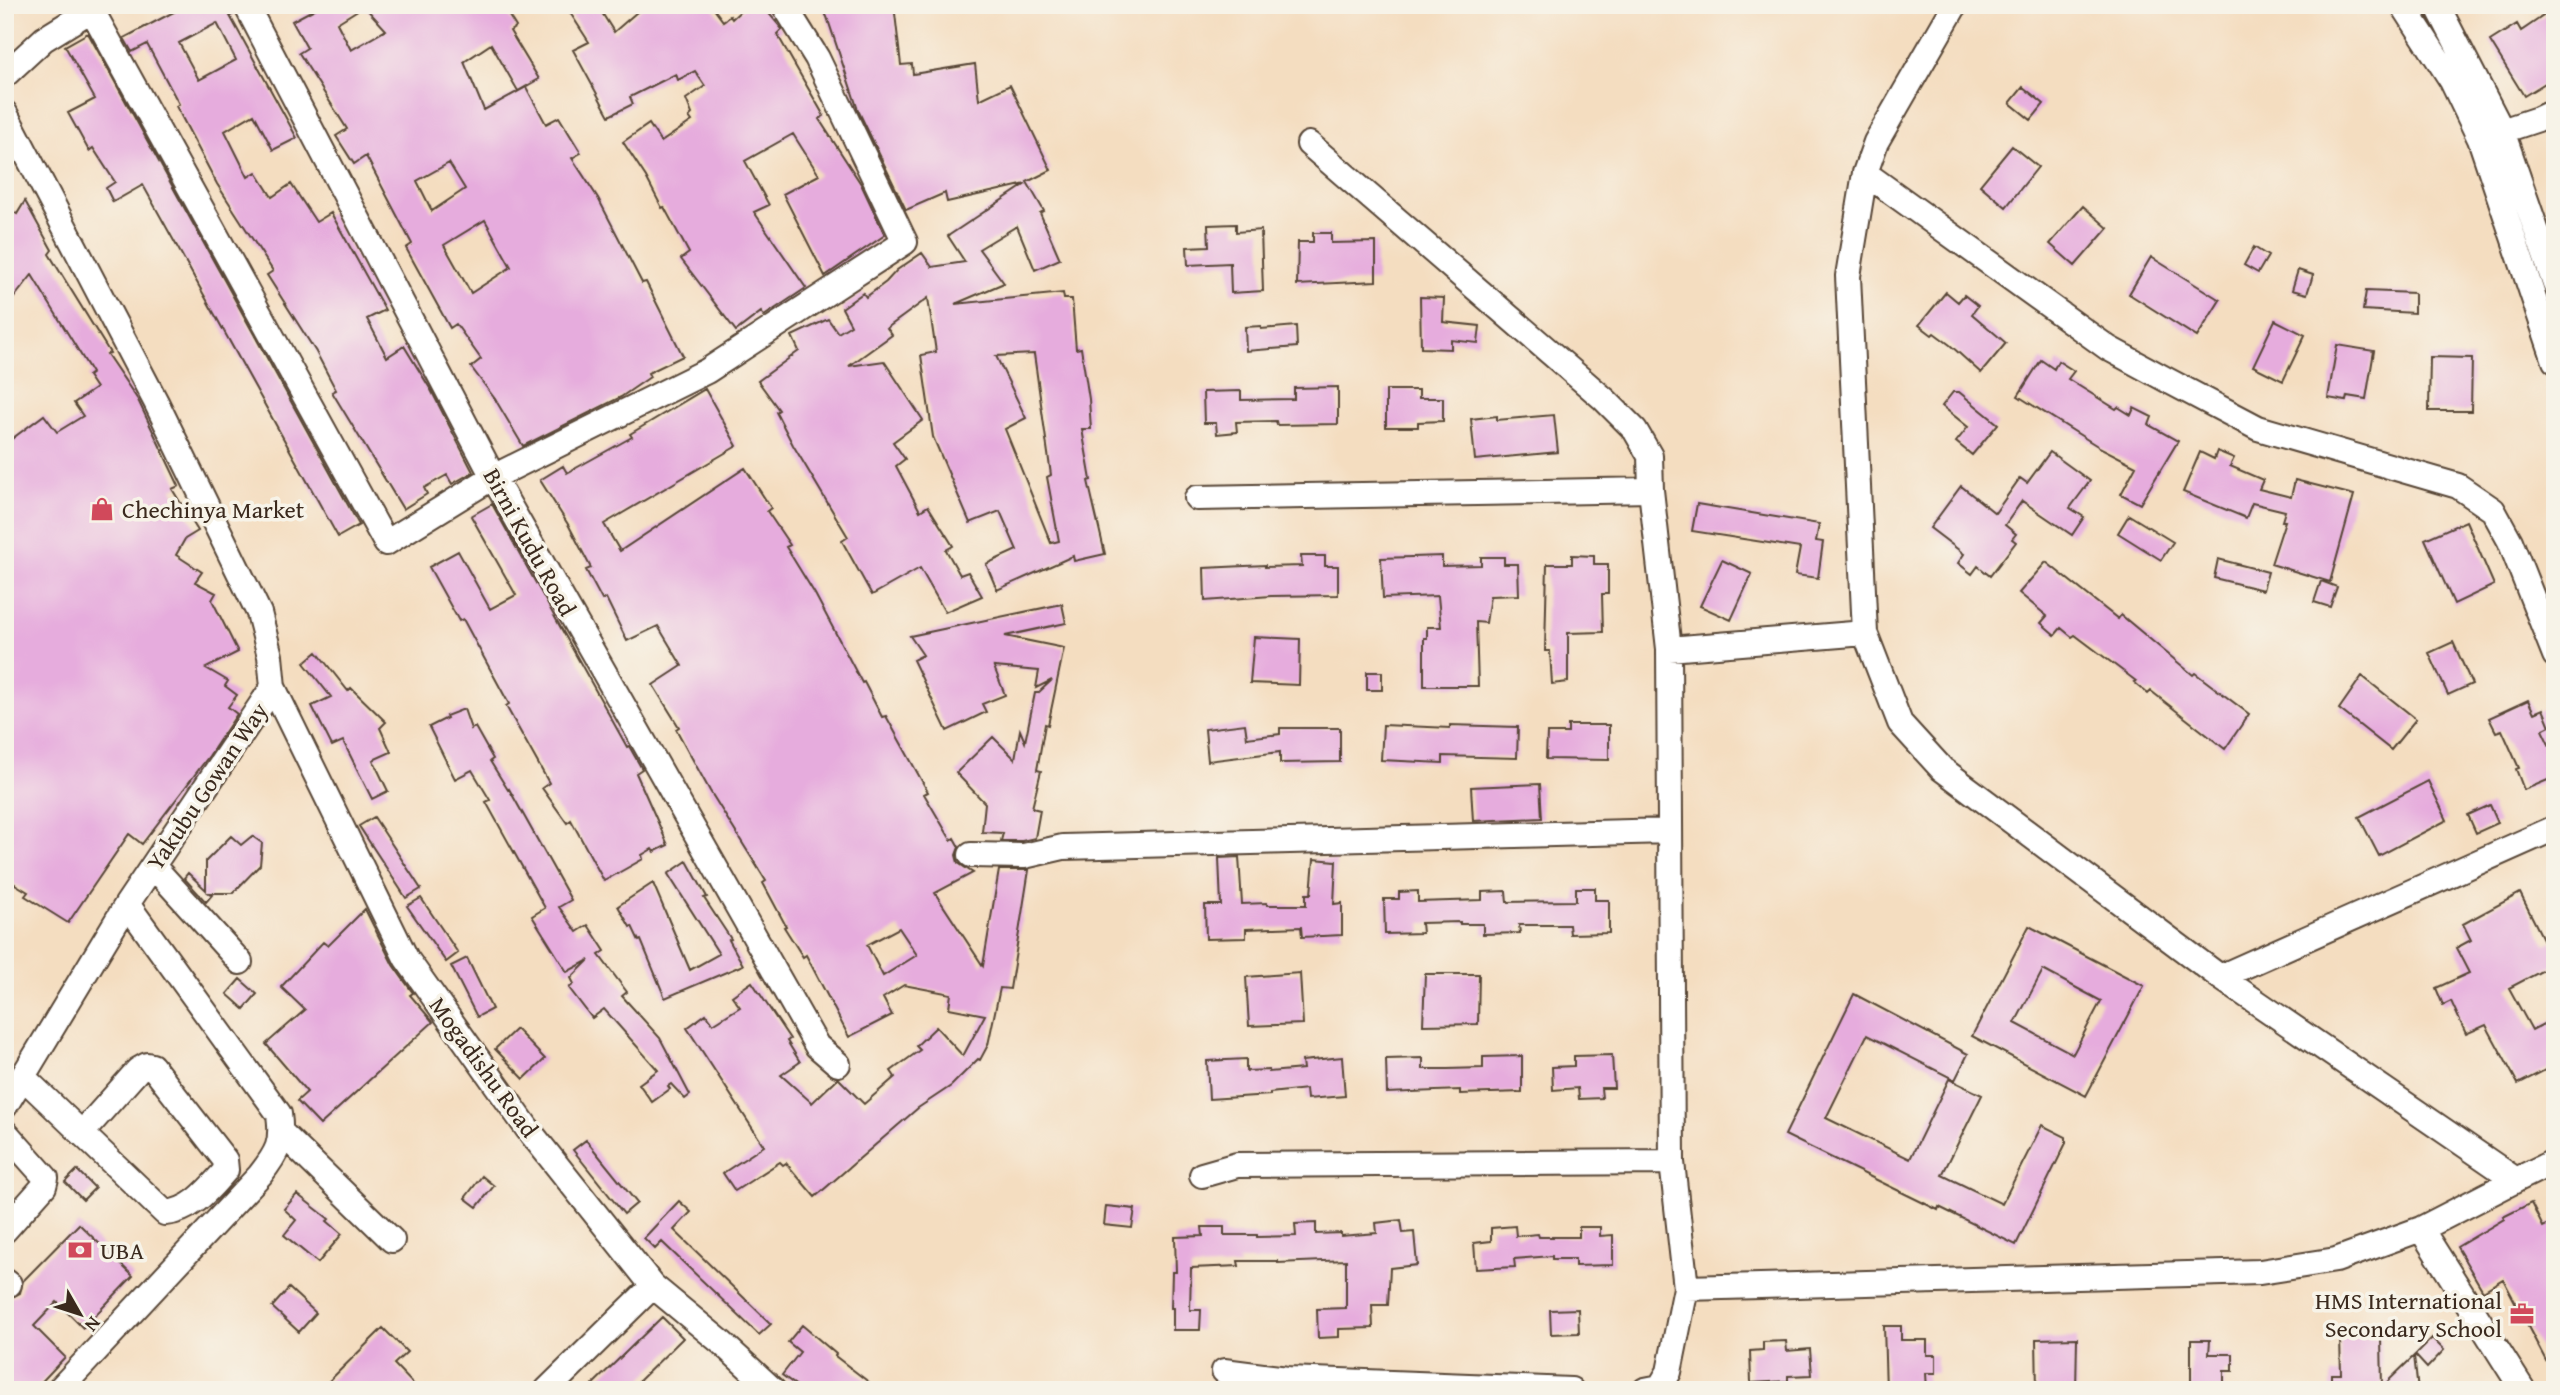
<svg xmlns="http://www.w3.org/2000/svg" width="2560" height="1395" font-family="'Gentium Book Plus',serif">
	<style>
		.building { fill: #e6acdd; fill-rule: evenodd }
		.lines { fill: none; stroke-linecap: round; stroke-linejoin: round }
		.minor-casing { stroke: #574536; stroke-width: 28 }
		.minor { stroke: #fff; stroke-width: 24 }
		.labels { text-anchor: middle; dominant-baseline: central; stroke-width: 7; stroke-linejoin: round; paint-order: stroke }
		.poi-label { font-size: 24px; fill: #3b2a1e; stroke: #f7f3e8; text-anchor: start }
		.street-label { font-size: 24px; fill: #3b2a1e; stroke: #f7f3e8 }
	</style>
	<rect width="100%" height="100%" fill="#f7f3e8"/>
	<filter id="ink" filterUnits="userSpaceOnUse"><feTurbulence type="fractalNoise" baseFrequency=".0143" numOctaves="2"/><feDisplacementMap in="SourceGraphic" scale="14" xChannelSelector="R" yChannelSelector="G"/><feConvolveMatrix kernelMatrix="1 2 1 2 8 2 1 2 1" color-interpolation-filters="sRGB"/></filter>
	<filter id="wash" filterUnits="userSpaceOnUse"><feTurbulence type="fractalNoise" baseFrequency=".00686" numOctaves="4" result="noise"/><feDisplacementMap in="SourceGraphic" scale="28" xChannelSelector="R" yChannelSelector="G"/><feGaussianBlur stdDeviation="1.57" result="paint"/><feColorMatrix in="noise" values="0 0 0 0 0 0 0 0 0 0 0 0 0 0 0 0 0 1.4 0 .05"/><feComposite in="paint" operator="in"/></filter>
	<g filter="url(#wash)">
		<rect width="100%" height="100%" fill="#f4ddc0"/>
		<g id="blocks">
			<!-- building -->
			<path class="building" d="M187 5H231L234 14 230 16 297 138 273 150 254 114 225 131 248 177 256 172 272 197 291 184 316 222 331 213 385 310 367 319 387 357 404 346 431 390 473 472 452 484 447 475 424 488 427 494 403 509 332 392 336 390 316 352 267 275 273 271 217 184 176 106 179 104 147 44 132 52 124 38ZM217 23 236 60 199 80 179 43Z
				M322 5H502L516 27 510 31 539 79 518 91 491 44 464 62 484 110 526 87 546 124 559 117 581 153 572 158 598 198 642 283 646 282 683 356 648 373 650 377 621 397 523 446 495 399 471 367 481 359 456 324 450 328 406 248 412 244 366 156 354 164 336 136 347 129 299 53 307 48 292 21ZM364 6 386 30 351 50 337 23ZM449 163 465 189 432 211 417 181ZM485 220 511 267 471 293 444 245Z
				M565 5H597L614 32 645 5H711L723 21 730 16 732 19 747 5H762L782 29 777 34 824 116 819 119 861 184 885 235 825 276 783 194 819 175 793 134 745 161 769 205 754 212 806 288 764 316 761 312 736 331 681 259 689 253 664 207 662 208 646 177 623 142 649 124 661 142 692 121 689 117 692 114 686 99 705 86 695 71 678 80 676 74 630 97 633 104 609 116 573 50 589 42Z
				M820 5H894L901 65 912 64 913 74 975 64 979 100 1010 85 1051 170 1027 182 1044 211 1040 213 1060 259 1035 270 1017 226 979 249 1004 283 955 304 1063 293 1064 299H1072L1076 349 1081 348 1089 399 1091 429H1082L1091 480 1088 481 1105 554 1074 561 1073 556 997 590 986 564 1017 550 1000 511 970 523 933 437 921 355 936 352 928 298 887 328 892 335 849 366 884 361 923 420 893 442 905 459 896 466 920 511 928 506 953 546 946 550 960 575 968 572 982 596 945 612 920 568 872 595 842 541 848 537 793 445 776 412 779 410 758 381 799 351 792 336 828 319 838 333 851 325 842 308 863 293 866 297 886 282 897 270 922 253 932 267 965 262 948 236 1026 184 947 202 945 193 906 210 858 110 827 17ZM1034 354 1051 475 1047 477 1059 541 1051 543 1005 429 1026 418 996 356Z
				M2555 8V77L2524 96 2490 41 2517 24 2521 31Z
				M88 33 359 525 338 537 143 185 113 202 106 188 115 182 93 148 89 151 68 113 95 99 65 46Z
				M2023 87 2044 104 2031 120 2010 103Z
				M2012 146 2038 167 2006 207 1980 185Z
				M25 201 52 250 49 254 110 353 107 354 138 400 179 486 172 489 198 531 185 539 176 555 202 572 195 582 216 593 212 600 238 652 206 668 228 681 225 686 237 695 228 707 237 714 209 756 142 844 129 834 68 923 25 896 28 892 5 878V754L12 743 5 739V444L44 415 57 432 83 416 74 403 96 388 88 376 92 373 32 275 5 309V206L17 214Z
				M2083 206 2108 228 2075 266 2050 244Z
				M1236 224V232L1261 230 1263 291 1231 293 1230 263 1188 265 1187 247 1209 246 1208 225Z
				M1313 233H1331V243L1376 242V281L1297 285 1298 242H1313Z
				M2254 247 2268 256 2258 273 2244 265Z
				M2151 257 2220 300 2197 337 2129 294Z
				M2298 270 2313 275 2307 294 2292 290Z
				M2366 291 2414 293V313L2363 310Z
				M1946 292 1958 302 1964 295 1978 306 1972 314 2006 343 1981 373 1950 345 1934 333 1932 335 1919 325Z
				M1420 297 1444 298 1443 322 1480 326 1478 343 1451 340V349L1421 348Z
				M2275 320 2305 335 2283 381 2253 366Z
				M1261 326V329L1296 326 1297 347 1246 351 1245 327Z
				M2337 345 2374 351 2366 399 2347 396 2346 401 2328 398Z
				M2430 357 2472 358 2471 411H2429Z
				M2041 360 2054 369 2058 361 2074 371 2068 379 2116 409 2118 407 2131 415 2134 408 2152 417 2149 425 2178 441 2140 504 2121 494 2136 466 2099 447 2018 396Z
				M1338 387V424L1277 425 1276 421 1236 422 1237 432 1217 434 1216 423H1204L1203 392 1241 391V400L1294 399V388Z
				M705 389 737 446 604 524 620 551 745 468 771 508 767 511 790 545 786 547 815 594 862 683 864 682 882 717 886 716 928 792 924 794 951 840 954 838 959 847 956 855 958 863 973 873 935 893 983 966 999 870H1029L1010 989 1000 988 988 1045 980 1060 978 1059 951 1086 918 1108 815 1197 786 1163 783 1165 780 1162 735 1191 723 1173 764 1146 687 1028 706 1014 713 1024 740 1007 732 996 752 982 790 1039 787 1041 800 1062 781 1075 812 1103 838 1078 864 1104 895 1077 891 1071 920 1050 916 1046 936 1027 963 1056 985 1015 949 1008 951 994 904 985 883 998 892 1015 849 1037 806 955 803 957 784 927 786 926 763 883 766 881 710 791 676 729 679 727 653 685 682 666 658 626 627 641 606 598 602 600 586 570 591 568 569 526 540 480 563 466 567 473 632 437 630 434ZM899 928 917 955 883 976 867 945Z
				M1386 390H1419V398H1443V421L1418 422V427H1386Z
				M1953 392H1959L1998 424 1972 455 1956 442 1968 427 1942 406Z
				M1554 415 1558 452 1475 460 1471 419 1497 416V420Z
				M2217 451 2234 458 2230 466 2263 480 2259 489 2291 497 2295 480 2354 495 2330 582 2271 564 2285 521H2282L2285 511 2252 503 2246 518 2183 492 2200 452 2214 459Z
				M2050 452 2090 481 2070 508 2084 517 2072 535 2022 501 2005 525 2016 534 2012 539 2016 542 1990 576 1978 566 1972 574 1958 563 1964 554 1930 528 1961 486 1995 513 2020 478 2027 483Z
				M492 504 627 747 629 746 642 769 636 773 668 845 654 852 652 849 642 855 643 859 604 881 571 820 567 823 542 788 549 783 506 706 509 704 463 619 459 621 429 567 458 551 490 609 516 595 471 516Z
				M1697 504 1819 524 1816 541 1823 542 1818 578 1795 575 1800 548 1692 531Z
				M2129 515 2173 542 2161 560 2118 533Z
				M2466 521 2494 585 2454 604 2425 539Z
				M1572 555 1594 556V564H1608V594H1602L1603 632 1568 633V682L1552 684 1550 651H1545L1547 564H1572Z
				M1301 556H1325V566H1338V595L1271 596 1205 601 1204 568 1265 565V567L1302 566Z
				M1442 556V566L1481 565V557H1504V564H1518L1519 595 1490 596 1486 623 1476 622 1478 686H1424V638H1427V627H1441L1438 596 1383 598 1381 558Z
				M2218 559 2268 572 2263 590 2214 578Z
				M1722 560 1752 574 1731 620 1700 606Z
				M2046 562 2118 619 2121 615 2193 675 2195 673 2249 714 2225 749 2151 691 2148 694 2134 682 2136 681 2075 635 2072 637 2061 628 2055 635 2041 623 2047 616 2019 593Z
				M2321 581 2337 587 2330 607 2314 602Z
				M1062 604 1066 623 1005 636 1064 648 1048 725 1045 724 1037 770 1041 771 1032 808 1040 810 1035 838 1022 841H1001L1003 833 982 832 985 803 956 773 993 737 1015 759 1020 730 1025 742 1035 693H1038L1052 680 1036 688 1039 671 994 667 1005 695 982 704 986 712 947 731 913 660 923 655 910 636Z
				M1254 637 1300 639 1299 685 1250 683Z
				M2453 642 2472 684 2448 695 2429 653Z
				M317 652 348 691 351 688 386 722 380 728 391 752 373 760 388 791 372 799 343 741 332 746 312 706 331 697 304 663Z
				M1367 672H1382V690H1367Z
				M2362 676 2416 719 2391 750 2339 709Z
				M2528 700 2534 713 2543 709 2550 726 2542 730 2555 757V777L2524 790 2516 769 2519 768 2502 730 2496 732 2489 718Z
				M464 709 471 729 475 727 493 759 490 761 508 790 509 789 571 900 559 907 577 932 588 925 605 951 599 955 627 992 622 996 660 1038 690 1095 685 1099 671 1084 668 1086 670 1089 652 1102 639 1084 658 1070 604 1009 592 1018 569 988 574 984 571 978 589 960 567 972 532 916 545 908 486 802 490 800 472 770 455 779 429 727 447 718 446 716Z
				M1245 724 1247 738 1280 734V728H1340V762L1280 763V752L1208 761 1205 729Z
				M1383 725 1450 728V725L1518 727 1517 758 1443 756V763L1381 760Z
				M1568 725H1609V760L1546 759 1547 733H1568Z
				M2428 781 2447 820 2379 856 2359 817Z
				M1540 784 1542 818 1473 821 1471 787Z
				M2490 805 2498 823 2476 833 2468 815Z
				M374 817 421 889 406 898 359 826Z
				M231 836 241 845 252 836 262 843 260 865 233 893H209L212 895 206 902 184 878 188 873 206 890V861Z
				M1239 857 1242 904 1267 903V905H1306V894H1311L1314 859 1336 861 1334 904 1342 903V935L1302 937 1301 927 1246 929V938L1206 939 1205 905H1221L1219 858Z
				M687 861 707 897 704 898 731 939 729 940 743 965 665 998 641 940 639 941 632 926 630 927 618 906 653 883 690 970 719 954 668 874Z
				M1576 888H1595V900H1609V933L1570 934 1569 925H1519L1520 933 1483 934V924H1460V922L1421 923 1422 933 1385 934 1384 899H1399V892L1418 891V902L1482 900V892L1506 891 1507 902 1576 901Z
				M2520 893 2546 945 2555 941V964L2509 988 2532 1030 2555 1018V1065L2518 1084 2486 1025 2466 1034 2451 1001 2443 1005 2436 988 2469 973 2456 948 2471 940 2463 924Z
				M421 898 458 953 446 962 407 906Z
				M365 909 393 965 413 993 410 995 433 1022 320 1125 297 1101 307 1092 266 1044 305 1010 281 987 323 942 328 946Z
				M2029 926 2144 986 2086 1096 1972 1036ZM2043 970 2101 1001 2073 1054 2015 1023Z
				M467 958 492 1009 477 1017 451 966Z
				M1300 973 1303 1024 1249 1026 1246 977Z
				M1425 974H1479L1478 1024 1423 1025Z
				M240 979 257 994 244 1009 227 994Z
				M1854 994 1968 1054 1955 1080 1867 1035 1826 1118 1910 1159 1949 1079 1982 1095 1942 1175 2002 1204 2042 1125 2066 1137V1143L2016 1245 1939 1207 1938 1210 1785 1135Z
				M516 1029 545 1059 524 1079 495 1049Z
				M1612 1055 1614 1088H1601L1602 1098 1579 1099 1578 1088 1553 1090 1552 1067 1574 1066V1056Z
				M1522 1056V1092L1460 1094V1090L1387 1093 1386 1059 1423 1058V1069H1447L1483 1068V1057Z
				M1342 1057 1345 1096 1307 1099 1306 1089 1270 1093V1095L1209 1099 1207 1061 1246 1059V1071L1269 1070V1072L1303 1069 1302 1061Z
				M586 1140 637 1203 624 1214 573 1150Z
				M77 1170 95 1188 83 1200 65 1182Z
				M482 1176 494 1186 477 1207 465 1198Z
				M297 1194 329 1219 327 1221 342 1234 318 1263 284 1235 296 1220 284 1209Z
				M679 1201 691 1212 674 1230 771 1324 759 1335 662 1242 655 1249 644 1238Z
				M2531 1203 2543 1227 2555 1221V1378L2503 1279 2483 1291 2457 1247 2504 1219 2503 1217Z
				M1106 1206 1135 1209 1132 1228 1104 1225Z
				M1401 1220 1403 1233 1414 1232 1417 1265 1390 1268 1388 1305H1372L1373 1328 1339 1329V1337L1318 1338 1317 1309 1346 1308V1260L1278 1263V1261H1238L1239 1266 1191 1268 1190 1310H1201L1200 1330H1173V1308H1171L1172 1272H1176L1175 1237 1203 1236 1202 1227H1224V1235H1257V1237L1296 1236 1295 1224 1316 1223V1234L1341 1233V1236L1377 1233 1376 1223Z
				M79 1224 133 1276 83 1328 57 1302 34 1326 65 1357 34 1390H5V1300L20 1293 23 1281Z
				M1515 1226 1516 1236 1538 1234 1539 1237H1579V1227H1600V1236L1613 1235V1265L1575 1266V1259H1552V1256L1514 1259 1515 1267 1476 1269 1474 1243 1491 1241V1228Z
				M289 1288 316 1313 299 1332 272 1307Z
				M1578 1309 1579 1333 1551 1334 1550 1310Z
				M662 1317 683 1338 630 1390H587Z
				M802 1325 836 1354 835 1356 879 1390H802L782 1375 800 1352 788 1342Z
				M1884 1326H1901V1340H1927V1355H1936V1373H1926L1927 1390H1886Z
				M383 1328 407 1352 394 1364 419 1390H320Z
				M2077 1338 2076 1390H2037L2036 1339Z
				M2340 1338H2381L2382 1387 2414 1356 2418 1390H2331V1374H2341Z
				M2432 1338 2444 1350 2427 1368 2415 1355Z
				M2191 1340H2210L2209 1354H2233V1371H2224V1390H2191Z
				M1786 1341 1787 1351 1810 1349 1812 1375 1788 1376V1381L1751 1383 1750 1351 1763 1350V1342Z"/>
		</g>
	</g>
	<g filter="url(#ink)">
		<use href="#blocks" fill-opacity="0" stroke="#574536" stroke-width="2"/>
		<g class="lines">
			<!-- minor casing -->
			<g class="minor-casing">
				<path id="minor" d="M89 5 386 543 493 477 707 371 905 242 817 58 784 5
					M246 5 493 477 817 1046 838 1064
					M1955 5 1876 142 1865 173 1848 276 1865 633 1900 723 1942 769 2220 977 2516 1180 2555 1161
					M2403 5 2452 81 2480 139 2555 361
					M2437 5 2502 131 2555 284
					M5 75 44 39 99 5
					M5 113 156 402 259 613 270 656 273 687 127 904 5 1106
					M2487 136 2538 119 2555 111
					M1309 144 1604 399 1635 430 1650 456 1651 490
					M1865 173 2108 348 2167 380 2258 428 2458 486 2493 510 2510 541 2555 655
					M1197 498 1651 490 1669 649 1672 1162 1686 1288 2260 1272 2336 1260 2421 1229 2516 1180
					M1669 649 1865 633
					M273 687 406 958 527 1128 653 1286 722 1343 773 1390
					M971 855 1024 856 1063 847 1669 831
					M153 866 240 962
					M2220 977 2555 828
					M23 1077 165 1213C192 1211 209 1189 226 1170L225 1160 152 1066 147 1065 138 1070 82 1133
					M5 1132 46 1178 44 1186 5 1230
					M282 1133 392 1240
					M1202 1175 1237 1165 1672 1162
					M2421 1229 2523 1390
					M5 1281 9 1284
					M1224 1371 1288 1379 1571 1390
					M59 1390 260 1175C278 1152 283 1143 279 1114L127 904
					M547 1390 653 1286
					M1645 1390 1660 1387 1669 1372 1686 1288"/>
			</g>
			<!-- minor -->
			<use href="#minor" class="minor"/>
		</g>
	</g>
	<!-- icons -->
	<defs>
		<g id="shop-bare" transform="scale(1.89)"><path d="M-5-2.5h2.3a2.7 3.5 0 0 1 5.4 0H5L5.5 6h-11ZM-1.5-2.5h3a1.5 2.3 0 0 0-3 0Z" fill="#d1495b" stroke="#f7f3e8" stroke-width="2.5" paint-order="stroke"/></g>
		<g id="bank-bare" transform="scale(1.89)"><path d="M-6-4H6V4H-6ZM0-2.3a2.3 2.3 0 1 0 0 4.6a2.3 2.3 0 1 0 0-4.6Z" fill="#d1495b" stroke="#f7f3e8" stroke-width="2.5" paint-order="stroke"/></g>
		<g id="office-bare" transform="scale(1.89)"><path d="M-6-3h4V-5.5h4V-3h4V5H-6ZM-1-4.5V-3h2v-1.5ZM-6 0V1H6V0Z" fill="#d1495b" stroke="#f7f3e8" stroke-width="2.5" paint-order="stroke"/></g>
	</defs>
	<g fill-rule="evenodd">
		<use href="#shop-bare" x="102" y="509"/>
		<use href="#bank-bare" x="80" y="1250"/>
		<use href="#office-bare" x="2522" y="1314"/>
	</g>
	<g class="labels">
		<!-- poi labels -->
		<g class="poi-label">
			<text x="122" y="509">Chechinya Market</text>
			<text x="100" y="1250">UBA</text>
			<text x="2502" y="1300" text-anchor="end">HMS International<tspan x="2502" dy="28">Secondary School</tspan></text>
		</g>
		<!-- street labels -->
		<g class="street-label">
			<text transform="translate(530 542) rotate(61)">Birni Kudu Road</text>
			<text transform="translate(207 786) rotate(-56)">Yakubu Gowan Way</text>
			<text transform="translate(484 1067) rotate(54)">Mogadishu Road</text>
		</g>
	</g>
	<!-- margin -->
	<rect width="2560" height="1395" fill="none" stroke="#f7f3e8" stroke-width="28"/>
	<!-- north arrow -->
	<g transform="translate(80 1314) rotate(129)" stroke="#f7f3e8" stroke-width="5" paint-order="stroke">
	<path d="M0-5L12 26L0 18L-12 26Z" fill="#3b2a1e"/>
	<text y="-10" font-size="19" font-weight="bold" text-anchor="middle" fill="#3b2a1e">N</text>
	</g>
</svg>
